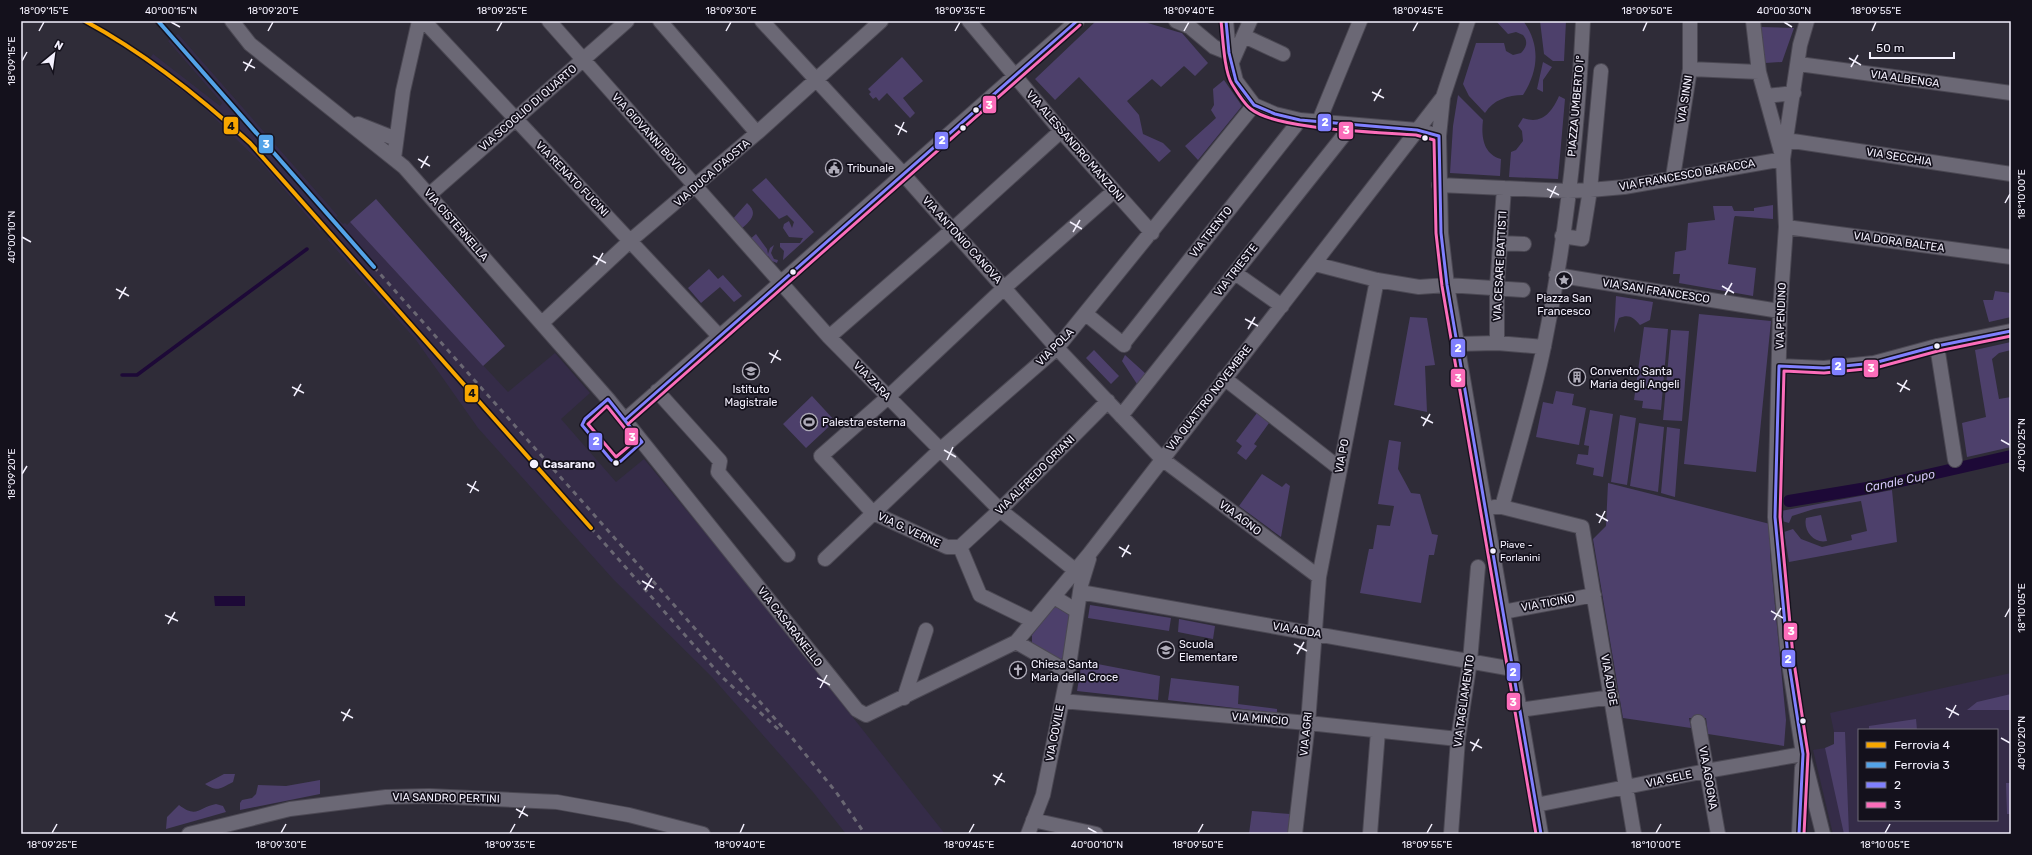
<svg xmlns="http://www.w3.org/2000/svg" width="2032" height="855" font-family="Rubik,sans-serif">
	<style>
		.built { fill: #352c48; fill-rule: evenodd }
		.green { fill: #4d406b }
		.water { fill: #1d0937 }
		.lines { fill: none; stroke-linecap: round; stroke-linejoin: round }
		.stream { stroke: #1d0937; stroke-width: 3.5 }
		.canal { stroke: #1d0937; stroke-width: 12 }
		.minor-casing { stroke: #4b4853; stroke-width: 16 }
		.minor { stroke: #6b6875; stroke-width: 14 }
		.rail { stroke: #6a6773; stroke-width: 3; stroke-dasharray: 5 5; stroke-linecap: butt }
		.bus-1-casing { stroke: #14111c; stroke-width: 6 }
		.bus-2-casing { stroke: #14111c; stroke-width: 6 }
		.bus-1 { stroke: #8080ff; stroke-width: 3 }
		.bus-2 { stroke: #fb6dba; stroke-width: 3 }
		.rail-1-casing { stroke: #14111c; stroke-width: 7 }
		.rail-2-casing { stroke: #14111c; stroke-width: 7 }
		.rail-1 { stroke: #f7a600; stroke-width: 4 }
		.rail-2 { stroke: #53a3e8; stroke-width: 4 }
		.ticks { fill: none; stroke: #f4f1fe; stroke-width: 1.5 }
		.bus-dot { fill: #f4f1fe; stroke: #14111c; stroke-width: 1.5 }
		.labels { text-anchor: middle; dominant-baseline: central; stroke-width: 3.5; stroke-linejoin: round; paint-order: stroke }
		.bus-label { font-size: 10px; fill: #f4f1fe; stroke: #14111c; text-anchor: start }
		.street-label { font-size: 11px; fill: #f4f1fe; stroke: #14111c }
		.poi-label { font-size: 11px; fill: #f4f1fe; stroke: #14111c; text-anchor: start }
		.stop-label { font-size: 11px; font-weight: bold; fill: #f4f1fe; stroke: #14111c; text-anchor: start }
		.water-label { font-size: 12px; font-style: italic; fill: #cfc1f4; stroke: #14111c }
		.line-badge { stroke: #14111c; stroke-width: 1.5 }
		.badge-label { font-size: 11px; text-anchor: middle; font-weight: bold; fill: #fff }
		.pale-badge-label { font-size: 11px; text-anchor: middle; font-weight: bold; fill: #111 }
		.neatline { fill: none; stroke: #f4f1fe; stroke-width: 1.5 }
		.ticks-label { font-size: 10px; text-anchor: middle; fill: #f4f1fe }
	</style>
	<rect width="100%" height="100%" fill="#2f2c38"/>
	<!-- built -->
	<path class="built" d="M178 34 338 216 336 217 343 224 345 223 347 225 350 222 508 392 555 353 590 393 561 419 616 482 644 459 746 582 945 834H846L813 792 712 677 613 579 478 428 416 340 327 239 330 237 323 229 320 231 264 166 200 104 146 64 153 54 220 106 222 103 168 41Z
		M2011 673V834H1833L1813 750 1831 747 1834 744V732L1830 713ZM1859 730H1997V820H1859Z"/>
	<!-- green -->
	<path class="green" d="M1096 21H1141L1178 32 1182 33 1208 63 1195 76 1184 66 1161 87 1152 79 1127 101 1139 115 1143 134 1163 143 1171 151 1159 162 1079 77 1055 100 1035 79Z
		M1496 21 1524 22C1541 46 1538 72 1523 95 1508 95 1493 100 1485 113L1469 96 1463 84 1476 43H1504L1506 51 1513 55 1521 53C1527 47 1528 41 1523 35L1516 32 1508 34Z
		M1540 21H1566L1564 61H1553L1544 54Z
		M1760 27 1794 28 1782 62 1765 63Z
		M902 57 923 81 903 98 915 113 910 118 887 93 879 101 876 97 873 99 869 94 871 92 868 89Z
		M1543 62 1552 67 1543 80V92L1537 89Z
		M1224 80 1242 106 1198 160 1185 146 1216 118 1211 110 1214 105 1213 89Z
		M1458 95 1483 120C1481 136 1483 154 1501 159L1500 176 1450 173 1453 126Z
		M1559 96 1565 99 1558 179 1509 177 1511 152 1516 150 1523 141 1522 131 1518 126 1523 118C1542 125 1552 112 1559 96Z
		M766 178 814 232 783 260 784 251 780 247V243H800L803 238 789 237 783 228 784 224 789 221 792 228 794 222 787 215 779 219 752 190Z
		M376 199 505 346 483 366 350 222Z
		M747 203C760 214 749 222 740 230L731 221Z
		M1773 205V219L1735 216 1734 218 1728 264 1756 268 1753 296 1679 283 1680 274H1673L1675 252 1686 250 1688 223 1715 220 1713 206H1732L1734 211H1754V208Z
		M756 234 767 249 768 254 770 248 774 245 771 253 774 259 778 260 777 263 772 261 768 256 764 257 749 240Z
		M709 269 718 279 723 275 742 296 734 302 720 287 701 303 688 288Z
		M1995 291 2011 293V317L1989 322 1983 300H1993Z
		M1616 296 1653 302 1650 320 1640 325C1633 317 1629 314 1619 318L1614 333Z
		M1699 314 1771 321 1756 472 1684 464Z
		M1410 317 1427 318 1435 365 1425 366 1427 412 1394 405Z
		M1644 327 1668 329 1661 410 1642 408 1643 401 1634 400Z
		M1671 330 1689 331 1682 421 1663 420Z
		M2011 342V350L1999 353 1992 359 1999 399 2011 397V447L1967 457 1962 423 1986 417 1975 350Z
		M1094 350 1119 376 1111 384 1086 358Z
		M1125 355 1146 374 1137 384 1122 361Z
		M1556 391 1574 394 1572 405 1586 408 1579 445 1536 437 1543 402 1553 404Z
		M812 396 835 421 806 448 783 424Z
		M1590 410 1613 414 1603 477 1593 475 1594 468 1576 464 1578 454 1588 455 1589 446 1584 445Z
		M1257 413 1269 423 1254 444 1257 446 1246 460 1237 453 1242 446 1236 441Z
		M1620 415 1636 418 1627 485 1611 482Z
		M1639 423 1664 427 1658 492 1630 486Z
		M1667 427 1680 429 1675 497 1661 493Z
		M1389 440 1401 442 1398 469 1411 493 1420 494 1432 534 1438 535 1434 555H1429L1421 603 1360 593 1369 549H1373L1377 525 1390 526 1394 506 1378 504Z
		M1262 474 1282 487 1286 483 1290 486 1281 537 1239 506Z
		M1608 483 1770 524V554L1786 720 1784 746 1708 734 1706 718H1689L1691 728 1623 718 1593 539 1606 526Z
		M1892 490 1897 542 1789 562 1784 532 1793 529 1801 539 1822 547 1852 540 1851 535 1867 531 1861 501 1814 509 1792 516 1789 523 1782 521 1781 511Z
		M1821 515 1827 541C1814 544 1803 531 1806 518Z
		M1090 605 1171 618 1169 631 1088 618Z
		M1055 606 1069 615 1070 618 1063 657 1060 661 1032 644V635Z
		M1179 619 1215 626 1213 639 1178 632Z
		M1082 661 1160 676 1158 700 1077 691Z
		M1171 678 1239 686 1238 704 1277 709V713L1168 700Z
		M2011 694V710H1967L1977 702Z
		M1916 719 1917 730H1869V726Z
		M1834 732H1845L1849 834H1844L1825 748 1834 744Z
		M224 774H235L233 782C219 789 218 792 205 784Z
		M320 780V794L240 810V803L242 800 252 798 256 794 258 785 286 786Z
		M2006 783H2011V814H2007Z
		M216 804 223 806 226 812 166 829 167 817 179 805C197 819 199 807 216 804Z
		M1252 811 1290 814 1288 834H1249Z"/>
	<!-- water -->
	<path class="water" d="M214 596H245V606H215Z"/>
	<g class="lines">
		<!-- stream -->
		<path class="stream" d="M122 375H137L307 249"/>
		<!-- canal -->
		<path class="canal" d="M1789 501 1879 486 2011 456"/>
		<!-- minor casing -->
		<g class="minor-casing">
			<path id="minor" d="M232 21 250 44 404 167 608 399 857 710 866 715 1016 642 1090 553 1443 97
				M424 21 719 336
				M549 21 829 337 1000 510 1076 571
				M660 21 757 133
				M762 21 904 175 1057 348 1162 459 1319 577
				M969 21 1061 131 1152 233
				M1176 21 1190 27 1214 47 1229 53
				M1226 21 1229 53 1236 81 1254 105 1275 114 1300 120 1417 130 1439 136
				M1468 21 1443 97 1439 136 1441 233 1447 285 1541 834
				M1807 21 1800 45 1783 159 1786 227 1780 311 1775 517 1788 657 1803 754 1823 834
				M1244 36 1283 54
				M1232 62 1250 21
				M1799 64 2011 93
				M1690 69 1759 72
				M1766 96 1794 93
				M1319 121 1360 21
				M358 124 396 139
				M1786 140 2011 174
				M394 158 403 91 419 21
				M1673 177 1690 69V21
				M1439 185 1568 191 1590 190 1601 71
				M429 195 627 21
				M1786 227 2011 257
				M1562 236 1582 239 1590 190 1624 187 1783 159 1759 72 1753 21
				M1500 243 1524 244
				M1315 264 1377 280 1419 287 1447 285 1523 290
				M1235 273 1282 306
				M1556 275 1780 311
				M1086 314 1124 345
				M542 323 631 240 757 133 881 21
				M829 337 952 230 1061 131
				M1497 343V287L1504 188
				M1123 344 1300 120
				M1458 344 1497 343 1544 347
				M1937 346 1955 460
				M1779 366 1824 368 1874 363 1937 346 2011 331
				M1224 378 1339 468
				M657 391 720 461 718 472 788 555
				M1121 416 1352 125
				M625 420 1077 21
				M1494 507H1502L1582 527 1634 834
				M1502 507C1516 454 1533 400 1544 346 1566 240 1578 129 1583 21
				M960 547 1000 510 1108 401
				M825 559 941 449 1057 348 1254 105
				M1080 592 1513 669
				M1054 597 1077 611
				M1503 612 1594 595
				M1033 621 980 595 960 547H947L873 513 821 456 887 398 1004 288 1114 191
				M1016 642 1068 672
				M904 698 926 630
				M1062 701 1308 723 1458 739
				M1520 710 1612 697
				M1698 722 1718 834
				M1536 805 1706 771 1803 754
				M1033 820 1096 834
				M189 834 290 809 386 797 429 796 557 802 629 815 703 834
				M1028 834 1043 795 1068 672 1081 585 1089 559
				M1295 834 1308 723 1319 577 1377 280
				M1370 834 1378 731
				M1451 834 1458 739 1470 661 1478 567
				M1799 834 1802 768"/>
		</g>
		<!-- minor -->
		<use href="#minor" class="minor"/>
		<!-- rail -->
		<path class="rail" d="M374 267 793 739 836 792 865 834
			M591 528 721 676 779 730"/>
		<!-- bus-1 casing -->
		<g class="bus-1-casing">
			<path id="bus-1" d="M1226 21 1229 53 1236 81 1254 105 1275 114 1300 120 1417 130 1439 136 1441 233 1447 285 1541 834
				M608 399 642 442 621 461 616 463 611 460 582 425 585 419Z
				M625 420 1077 21
				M1799 834 1803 754 1788 657 1775 517 1779 366 1824 368 1874 363 1937 346 2011 331"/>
		</g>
		<!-- bus-2 casing -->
		<g class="bus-2-casing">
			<path id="bus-2" d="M1221 21C1223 38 1224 71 1232 84 1237 92 1244 104 1251 109 1277 130 1380 132 1416 135L1434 140 1436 233 1442 286 1536 834
				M607 406 635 441 616 457 588 424Z
				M628 424 1080 25
				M1804 834 1808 754 1793 656 1780 517 1784 371 1824 373 1875 368 1938 351 2011 336"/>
		</g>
		<!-- bus-1 -->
		<use href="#bus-1" class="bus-1"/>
		<!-- bus-2 -->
		<use href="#bus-2" class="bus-2"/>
		<!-- rail-1 casing -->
		<g class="rail-1-casing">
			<path id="rail-1" d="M85 21C146 54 199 96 250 143L591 528"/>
		</g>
		<!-- rail-2 casing -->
		<g class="rail-2-casing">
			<path id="rail-2" d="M158 21 374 267"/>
		</g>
		<!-- rail-1 -->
		<use href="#rail-1" class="rail-1"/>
		<!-- rail-2 -->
		<use href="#rail-2" class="rail-2"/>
	</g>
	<!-- ticks -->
	<path class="ticks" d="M171 22 180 27M1784 22 1792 27M39 31 44 22M268 31 273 22M497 31 502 22M726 31 731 22M955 31 960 22M1184 31 1189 22M1413 31 1418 22M1643 31 1647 22M1872 31 1876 22M1849 58 1861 65M22 61 27 52M243 62 255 68M1851 67 1858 55M245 71 252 59M1372 92 1384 98M1374 101 1381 89M895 125 907 132M898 135 904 122M418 159 430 166M421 168 428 156M1547 189 1559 195M1550 198 1556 186M2005 203 2010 194M1070 222 1082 229M1073 232 1080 220M22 237 31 242M593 256 606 263M596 265 603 253M1722 286 1734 293M116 289 129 296M1725 295 1732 283M119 299 126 287M1245 319 1258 326M1248 329 1255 317M769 353 781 360M771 363 778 350M1897 383 1910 390M292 387 304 393M1900 392 1907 380M294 396 301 384M1421 417 1433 423M1423 426 1430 414M2001 440 2010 445M944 450 956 457M947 460 953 447M22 474 27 466M467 484 479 491M470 493 476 481M1596 514 1608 521M1599 523 1605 511M1119 547 1131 554M1122 557 1129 545M642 581 654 588M645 590 652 578M1771 611 1783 618M165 615 178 621M2005 617 2010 608M1774 620 1781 608M168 624 175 612M1294 644 1307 651M1297 654 1304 642M817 678 830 685M820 688 827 675M1946 708 1959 715M341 712 353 718M1949 718 1956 705M343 721 350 709M2001 738 2010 743M1470 742 1482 748M1472 751 1479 739M993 775 1005 782M995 785 1002 773M516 809 528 816M519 818 525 806M1088 828 1097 833M52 833 57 824M281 833 286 824M510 833 515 824M740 833 744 824M969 833 974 824M1198 833 1203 824M1427 833 1432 824M1656 833 1661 824M1885 833 1890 824"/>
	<!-- icons -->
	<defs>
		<g id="civic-ring" transform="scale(0.9)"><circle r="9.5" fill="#14111c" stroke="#afacb9" stroke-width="1.5"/><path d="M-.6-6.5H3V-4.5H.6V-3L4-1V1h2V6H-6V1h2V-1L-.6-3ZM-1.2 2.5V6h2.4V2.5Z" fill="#afacb9"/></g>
		<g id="sight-ring" transform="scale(0.9)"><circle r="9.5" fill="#14111c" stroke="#afacb9" stroke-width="1.5"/><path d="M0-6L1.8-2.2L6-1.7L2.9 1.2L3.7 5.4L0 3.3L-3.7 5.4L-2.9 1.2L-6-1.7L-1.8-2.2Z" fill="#afacb9"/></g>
		<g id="school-ring" transform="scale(0.9)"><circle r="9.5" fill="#14111c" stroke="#afacb9" stroke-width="1.5"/><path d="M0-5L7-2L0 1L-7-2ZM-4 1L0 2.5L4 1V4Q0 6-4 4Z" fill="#afacb9"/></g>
		<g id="building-ring" transform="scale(0.9)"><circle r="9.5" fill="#14111c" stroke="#afacb9" stroke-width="1.5"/><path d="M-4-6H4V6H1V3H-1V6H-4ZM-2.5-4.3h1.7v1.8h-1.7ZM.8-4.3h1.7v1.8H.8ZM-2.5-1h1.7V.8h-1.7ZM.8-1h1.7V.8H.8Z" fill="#afacb9"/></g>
		<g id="stadium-ring" transform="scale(0.9)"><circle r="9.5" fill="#14111c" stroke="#afacb9" stroke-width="1.5"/><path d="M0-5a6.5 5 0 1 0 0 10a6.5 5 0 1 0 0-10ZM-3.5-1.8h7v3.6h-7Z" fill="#afacb9"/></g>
		<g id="church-ring" transform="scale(0.9)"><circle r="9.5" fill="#14111c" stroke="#afacb9" stroke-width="1.5"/><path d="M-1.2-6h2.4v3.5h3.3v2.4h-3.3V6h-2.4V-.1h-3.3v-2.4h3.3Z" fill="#afacb9"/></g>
	</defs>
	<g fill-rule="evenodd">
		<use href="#civic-ring" x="834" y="168"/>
		<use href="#sight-ring" x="1564" y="280"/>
		<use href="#school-ring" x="751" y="371"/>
		<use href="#building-ring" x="1577" y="377"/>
		<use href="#stadium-ring" x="809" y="422"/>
		<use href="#school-ring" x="1166" y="650"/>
		<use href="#church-ring" x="1018" y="670"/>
	</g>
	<!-- markers -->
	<g class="bus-dot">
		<circle cx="976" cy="110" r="3.5"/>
		<circle cx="963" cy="128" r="3.5"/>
		<circle cx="1425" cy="138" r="3.5"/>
		<circle cx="793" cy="272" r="3.5"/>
		<circle cx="1937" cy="346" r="3.5"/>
		<circle cx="616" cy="463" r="3.5"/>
		<circle cx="534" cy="464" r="5"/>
		<circle cx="1493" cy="551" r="3.5"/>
		<circle cx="1803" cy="721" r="3.5"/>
	</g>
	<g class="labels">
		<!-- bus labels -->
		<g class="bus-label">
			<text x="1500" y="545">Piave -<tspan x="1500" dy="13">Forlanini</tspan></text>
		</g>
		<!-- street labels -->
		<g class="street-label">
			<text transform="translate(1905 79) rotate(8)">VIA ALBENGA</text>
			<text transform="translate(1685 99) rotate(-81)">VIA SINNI</text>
			<text transform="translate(1576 106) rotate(-85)">PIAZZA UMBERTO I°</text>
			<text transform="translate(528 108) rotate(-41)">VIA SCOGLIO DI QUARTO</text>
			<text transform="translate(649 134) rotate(48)">VIA GIOVANNI BOVIO</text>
			<text transform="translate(1075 146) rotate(49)">VIA ALESSANDRO MANZONI</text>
			<text transform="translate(1899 157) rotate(9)">VIA SECCHIA</text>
			<text transform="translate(712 173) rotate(-41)">VIA DUCA D'AOSTA</text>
			<text transform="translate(1687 175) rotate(-10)">VIA FRANCESCO BARACCA</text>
			<text transform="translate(572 179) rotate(46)">VIA RENATO FUCINI</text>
			<text transform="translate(456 225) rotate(49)">VIA CISTERNELLA</text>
			<text transform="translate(1211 232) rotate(-52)">VIA TRENTO</text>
			<text transform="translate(962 240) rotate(48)">VIA ANTONIO CANOVA</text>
			<text transform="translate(1899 242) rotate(8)">VIA DORA BALTEA</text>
			<text transform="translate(1500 266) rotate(-87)">VIA CESARE BATTISTI</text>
			<text transform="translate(1236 270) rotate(-52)">VIA TRIESTE</text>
			<text transform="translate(1656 291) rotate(9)">VIA SAN FRANCESCO</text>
			<text transform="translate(1781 316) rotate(-88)">VIA PENDINO</text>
			<text transform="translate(1055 347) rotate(-45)">VIA POLA</text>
			<text transform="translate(872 381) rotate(46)">VIA ZARA</text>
			<text transform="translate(1209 398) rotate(-52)">VIA QUATTRO NOVEMBRE</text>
			<text transform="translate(1342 456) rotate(-79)">VIA PO</text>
			<text transform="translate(1035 475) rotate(-45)">VIA ALFREDO ORIANI</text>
			<text transform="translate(1240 518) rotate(37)">VIA AGNO</text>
			<text transform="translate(909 530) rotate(25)">VIA G. VERNE</text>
			<text transform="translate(1548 603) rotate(-10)">VIA TICINO</text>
			<text transform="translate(790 627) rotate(52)">VIA CASARANELLO</text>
			<text transform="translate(1297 630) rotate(10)">VIA ADDA</text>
			<text transform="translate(1609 680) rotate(80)">VIA ADIGE</text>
			<text transform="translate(1464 701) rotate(-82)">VIA TAGLIAMENTO</text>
			<text transform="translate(1260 719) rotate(5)">VIA MINCIO</text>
			<text transform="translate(1055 733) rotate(-79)">VIA COVILE</text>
			<text transform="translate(1306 734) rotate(-84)">VIA AGRI</text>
			<text transform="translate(1708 778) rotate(80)">VIA AGOGNA</text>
			<text transform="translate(1669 779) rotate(-12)">VIA SELE</text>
			<text transform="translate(446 798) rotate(1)">VIA SANDRO PERTINI</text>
		</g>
		<!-- poi labels -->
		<g class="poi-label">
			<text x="847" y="168">Tribunale</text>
			<text x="1564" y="298" text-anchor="middle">Piazza San<tspan x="1564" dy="13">Francesco</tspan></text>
			<text x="1590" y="371">Convento Santa<tspan x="1590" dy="13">Maria degli Angeli</tspan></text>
			<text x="751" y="389" text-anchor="middle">Istituto<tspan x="751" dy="13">Magistrale</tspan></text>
			<text x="822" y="422">Palestra esterna</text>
			<text x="1179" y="644">Scuola<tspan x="1179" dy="13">Elementare</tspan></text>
			<text x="1031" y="664">Chiesa Santa<tspan x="1031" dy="13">Maria della Croce</tspan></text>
		</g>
		<!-- stop labels -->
		<g class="stop-label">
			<text x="543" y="464">Casarano</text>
		</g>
		<!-- water labels -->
		<g class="water-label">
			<text transform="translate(1900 481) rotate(-12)">Canale Cupo</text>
		</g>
	</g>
	<g class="line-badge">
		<rect x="982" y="95" width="15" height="19" rx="4" fill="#fb6dba"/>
		<rect x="1317" y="113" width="15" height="19" rx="4" fill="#8080ff"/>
		<rect x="223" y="116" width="16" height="19" rx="4" fill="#f7a600"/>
		<rect x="1338" y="121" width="16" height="19" rx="4" fill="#fb6dba"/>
		<rect x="934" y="131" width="15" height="19" rx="4" fill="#8080ff"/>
		<rect x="258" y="134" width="16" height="20" rx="4" fill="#53a3e8"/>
		<rect x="1450" y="338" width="16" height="20" rx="4" fill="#8080ff"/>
		<rect x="1831" y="357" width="15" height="19" rx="4" fill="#8080ff"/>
		<rect x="1863" y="359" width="16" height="19" rx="4" fill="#fb6dba"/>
		<rect x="1450" y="368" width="16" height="20" rx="4" fill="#fb6dba"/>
		<rect x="464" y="384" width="15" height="19" rx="4" fill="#f7a600"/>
		<rect x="624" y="427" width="15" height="19" rx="4" fill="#fb6dba"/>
		<rect x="588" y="432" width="15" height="19" rx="4" fill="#8080ff"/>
		<rect x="1783" y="622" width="15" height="19" rx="4" fill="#fb6dba"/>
		<rect x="1781" y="649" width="15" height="19" rx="4" fill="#8080ff"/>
		<rect x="1506" y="662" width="15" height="20" rx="4" fill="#8080ff"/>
		<rect x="1506" y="692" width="15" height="19" rx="4" fill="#fb6dba"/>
	</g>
	<g class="badge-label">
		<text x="989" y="109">3</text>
		<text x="1325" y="126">2</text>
		<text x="1346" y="134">3</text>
		<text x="942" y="144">2</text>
		<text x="266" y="148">3</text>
		<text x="1458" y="352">2</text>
		<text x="1838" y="370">2</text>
		<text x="1871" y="372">3</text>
		<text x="1458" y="382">3</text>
		<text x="632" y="441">3</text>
		<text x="596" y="445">2</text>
		<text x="1791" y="635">3</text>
		<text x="1788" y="663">2</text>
		<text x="1513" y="676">2</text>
		<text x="1513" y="706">3</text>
	</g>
	<g class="pale-badge-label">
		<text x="231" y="130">4</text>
		<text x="472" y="397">4</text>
	</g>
	<!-- border -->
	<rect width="2032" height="855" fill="none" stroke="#14111c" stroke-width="44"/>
	<!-- legend -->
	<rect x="1858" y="729" width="140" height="92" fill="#14111c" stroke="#6e6b76"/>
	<rect x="1866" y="742" width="20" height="6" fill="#f7a600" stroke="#6e6b76"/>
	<text x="1894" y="749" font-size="12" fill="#f4f1fe">Ferrovia 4</text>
	<rect x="1866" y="762" width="20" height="6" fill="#53a3e8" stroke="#6e6b76"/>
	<text x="1894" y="769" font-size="12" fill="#f4f1fe">Ferrovia 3</text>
	<rect x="1866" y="782" width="20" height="6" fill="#8080ff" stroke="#6e6b76"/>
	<text x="1894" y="789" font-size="12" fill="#f4f1fe">2</text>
	<rect x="1866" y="802" width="20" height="6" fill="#fb6dba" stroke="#6e6b76"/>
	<text x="1894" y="809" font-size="12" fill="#f4f1fe">3</text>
	<!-- north arrow -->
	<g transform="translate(54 54) rotate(29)" stroke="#14111c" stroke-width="3" paint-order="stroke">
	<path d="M0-3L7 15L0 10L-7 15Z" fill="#f4f1fe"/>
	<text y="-6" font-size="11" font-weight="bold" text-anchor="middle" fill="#f4f1fe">N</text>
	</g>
	<!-- scale -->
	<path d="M1870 52v6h84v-6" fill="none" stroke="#f4f1fe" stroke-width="2"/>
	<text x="1876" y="52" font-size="12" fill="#f4f1fe" stroke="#14111c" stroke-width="3" paint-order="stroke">50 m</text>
	<rect x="22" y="22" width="1988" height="811" class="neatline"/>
	<g class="ticks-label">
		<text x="44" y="14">18°09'15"E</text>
		<text x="171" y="14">40°00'15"N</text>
		<text x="273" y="14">18°09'20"E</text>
		<text x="502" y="14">18°09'25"E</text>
		<text x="731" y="14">18°09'30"E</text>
		<text x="960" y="14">18°09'35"E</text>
		<text x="1189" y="14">18°09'40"E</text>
		<text x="1418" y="14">18°09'45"E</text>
		<text x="1647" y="14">18°09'50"E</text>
		<text x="1784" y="14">40°00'30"N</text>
		<text x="1876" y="14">18°09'55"E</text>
		<text transform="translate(11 61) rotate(-90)" y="4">18°09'15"E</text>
		<text transform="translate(2021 194) rotate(-90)" y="4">18°10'00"E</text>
		<text transform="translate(11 237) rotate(-90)" y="4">40°00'10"N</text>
		<text transform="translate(2021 445) rotate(-90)" y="4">40°00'25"N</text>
		<text transform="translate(11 474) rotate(-90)" y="4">18°09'20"E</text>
		<text transform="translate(2021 608) rotate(-90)" y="4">18°10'05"E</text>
		<text transform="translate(2021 743) rotate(-90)" y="4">40°00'20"N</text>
		<text x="52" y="848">18°09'25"E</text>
		<text x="281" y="848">18°09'30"E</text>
		<text x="510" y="848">18°09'35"E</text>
		<text x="740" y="848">18°09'40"E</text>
		<text x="969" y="848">18°09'45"E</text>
		<text x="1097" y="848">40°00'10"N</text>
		<text x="1198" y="848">18°09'50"E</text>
		<text x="1427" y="848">18°09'55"E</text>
		<text x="1656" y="848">18°10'00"E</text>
		<text x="1885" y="848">18°10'05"E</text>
	</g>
</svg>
